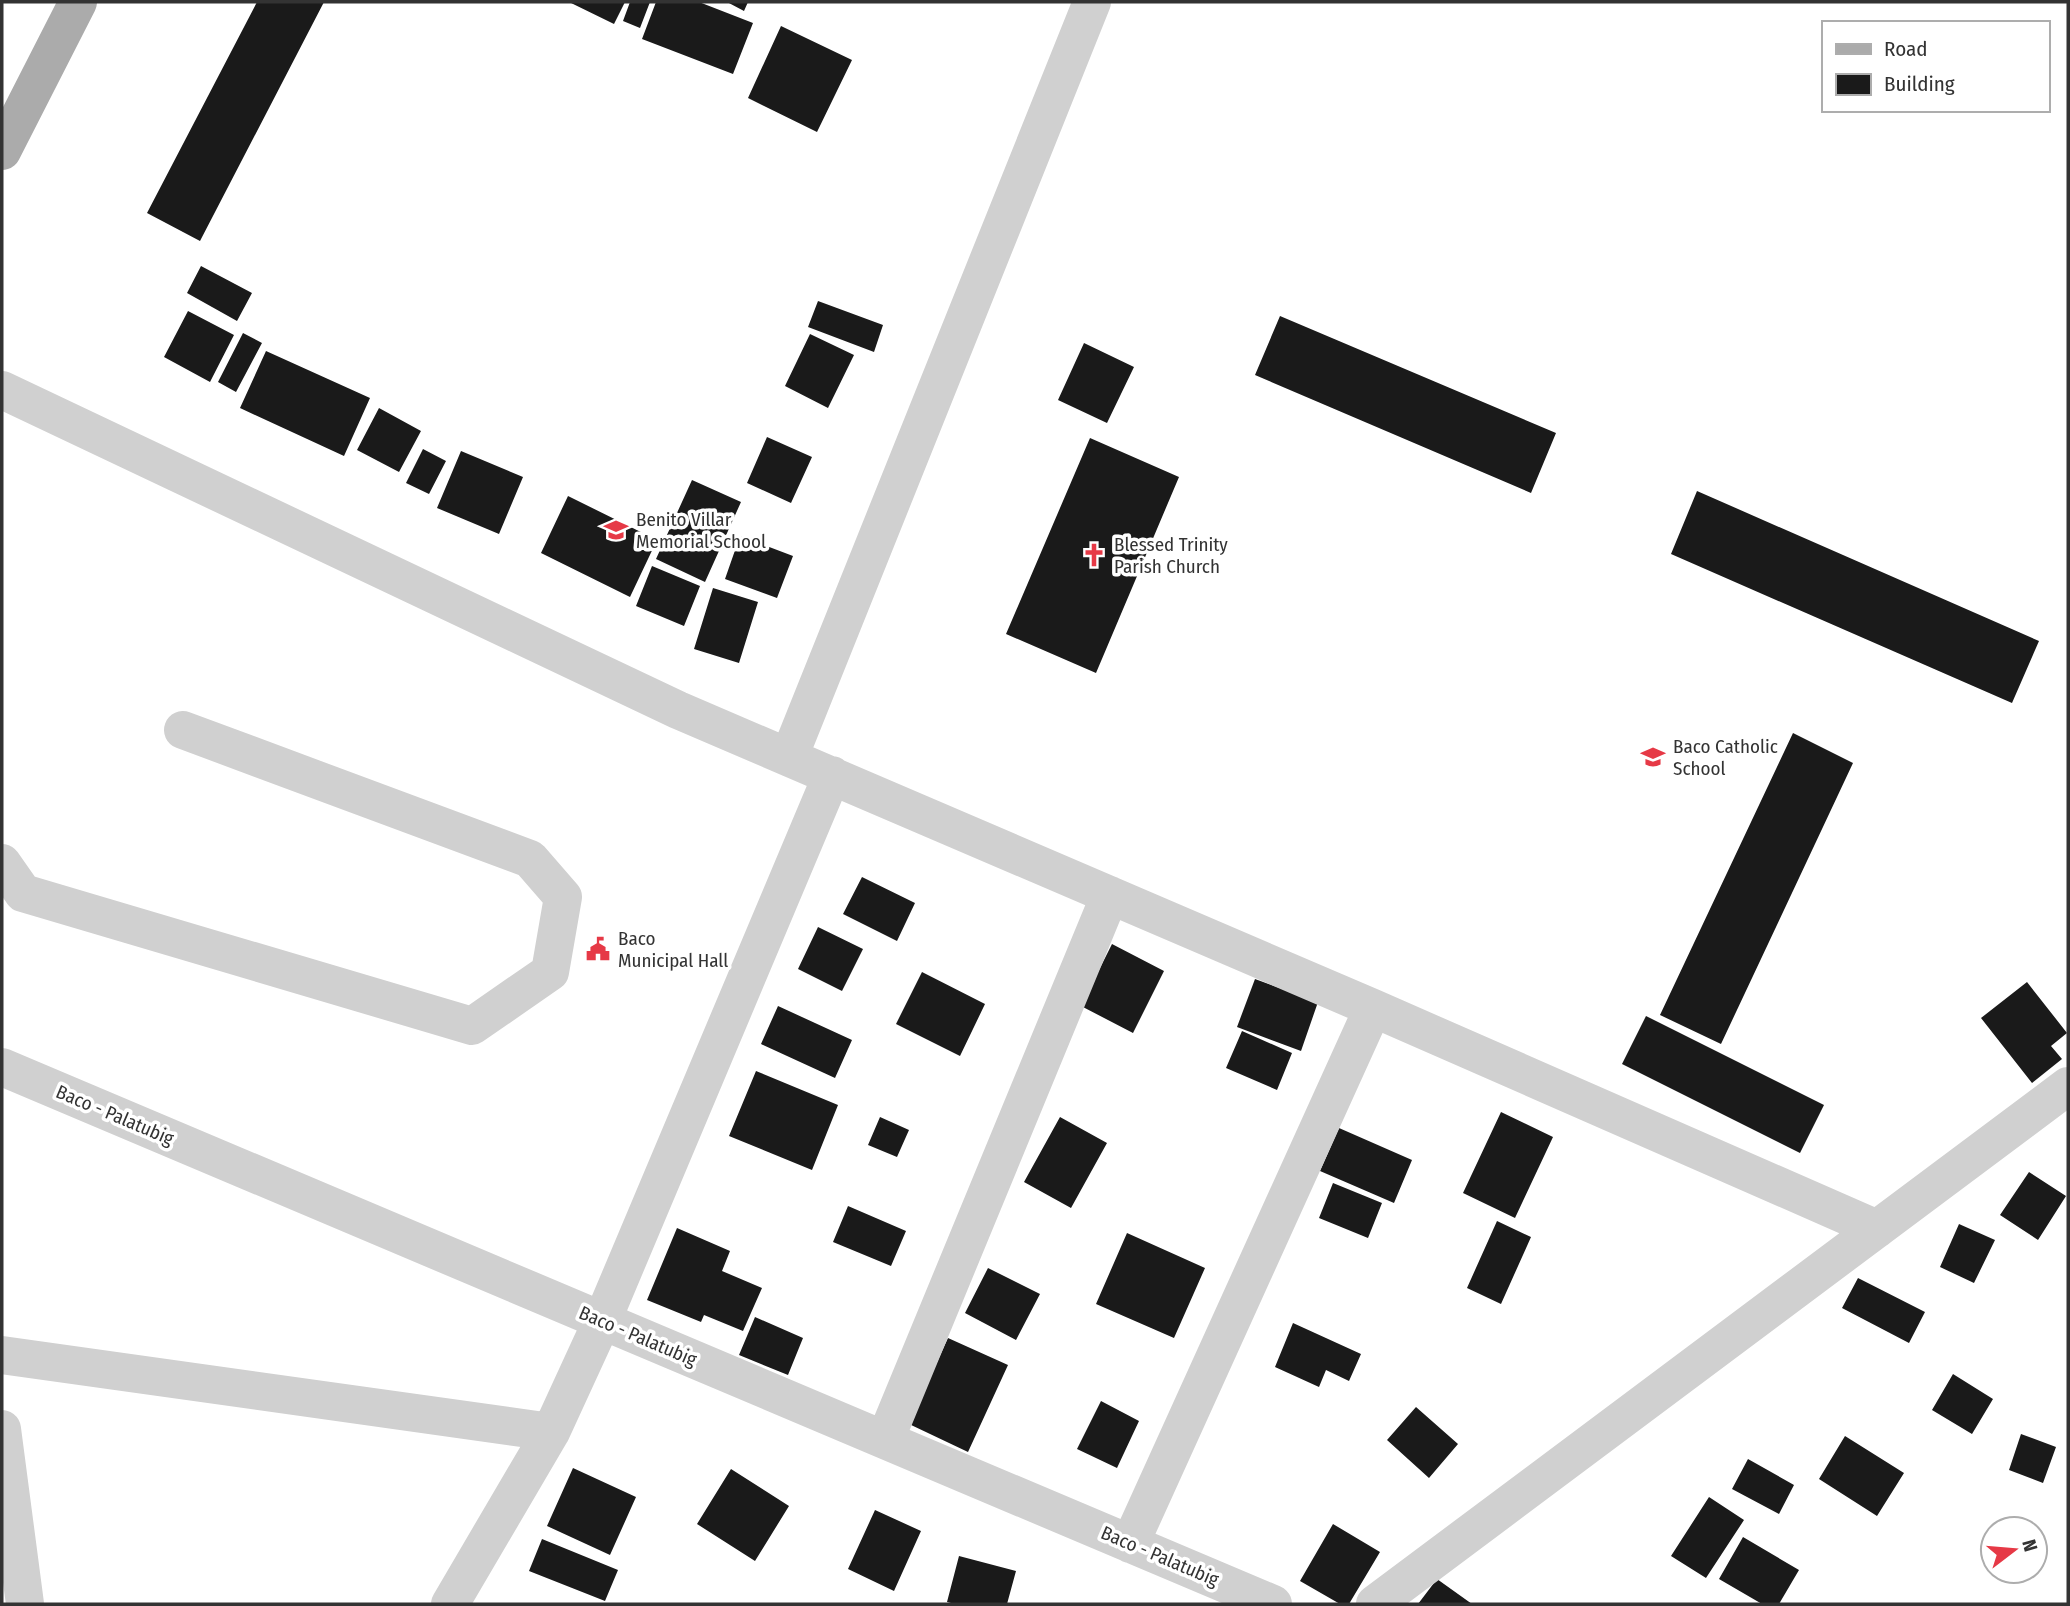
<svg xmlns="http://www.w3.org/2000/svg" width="2070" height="1606" font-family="'Fira Sans Condensed',sans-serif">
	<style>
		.building { fill: #1a1a1a }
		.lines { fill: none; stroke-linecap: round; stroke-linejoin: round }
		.minor { stroke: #d0d0d0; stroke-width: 38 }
		.major { stroke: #ababab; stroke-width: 38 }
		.labels { text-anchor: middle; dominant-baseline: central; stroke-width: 7; stroke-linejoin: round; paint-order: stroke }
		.poi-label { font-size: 19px; fill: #333; stroke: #fff; text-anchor: start }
		.street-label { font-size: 19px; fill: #333; stroke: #fff }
	</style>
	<rect width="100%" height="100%" fill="#fff"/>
	<!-- building -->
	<path class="building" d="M257 2H324L200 241 147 213Z
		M569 2H625L614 24Z
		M630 2H650L640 28 623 21Z
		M656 2H699L753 23 733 74 642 39Z
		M727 2H748L744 11Z
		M781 26 852 60 817 132 748 98Z
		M201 266 252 293 237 321 187 293Z
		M818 301 883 325 874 352 808 327Z
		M188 311 234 335 210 382 164 357Z
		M1280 316 1556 433 1531 493 1255 375Z
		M243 333 262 343 236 392 218 382Z
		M810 334 854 355 828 408 785 386Z
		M1084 343 1134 367 1107 423 1058 400Z
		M266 351 370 398 344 456 240 408Z
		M379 408 421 431 399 472 357 450Z
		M767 437 812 457 791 503 747 483Z
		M1090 438 1179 477 1096 673 1006 634Z
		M423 449 446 461 429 494 406 483Z
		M461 451 523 477 499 534 437 508Z
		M692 480 741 502 705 582 656 559Z
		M1697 491 2039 641 2012 703 1671 554Z
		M568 496 657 540 630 597 541 553Z
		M740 536 793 556 777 598 725 579Z
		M652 566 700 586 684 626 636 606Z
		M713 588 758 602 739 663 694 649Z
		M1793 733 1853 763 1721 1044 1660 1015Z
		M862 877 915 903 897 941 843 914Z
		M818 927 863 949 842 991 798 969Z
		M1112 944 1164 971 1133 1033 1081 1006Z
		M922 972 985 1004 960 1056 896 1024Z
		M1255 979 1318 1002 1301 1051 1237 1027Z
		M2027 982 2067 1033 2051 1046 2062 1059 2032 1083 1981 1018Z
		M778 1006 852 1040 835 1078 761 1044Z
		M1646 1016 1824 1105 1800 1153 1622 1064Z
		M1242 1031 1292 1053 1277 1090 1226 1068Z
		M756 1071 838 1105 812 1170 729 1136Z
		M1501 1112 1553 1137 1515 1218 1463 1193Z
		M880 1117 909 1130 897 1157 868 1145Z
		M1060 1117 1107 1143 1071 1208 1024 1182Z
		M1339 1128 1412 1160 1394 1203 1320 1171Z
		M2029 1172 2066 1196 2038 1240 2000 1215Z
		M1333 1183 1382 1203 1368 1238 1319 1218Z
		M848 1206 906 1231 891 1266 833 1242Z
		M1497 1221 1531 1237 1501 1304 1467 1288Z
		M1959 1224 1995 1240 1974 1283 1940 1267Z
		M677 1228 730 1251 722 1271 762 1288 743 1331 704 1315 701 1322 647 1300Z
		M1127 1233 1205 1268 1174 1338 1096 1304Z
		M988 1268 1040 1294 1016 1340 965 1313Z
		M1858 1278 1925 1312 1909 1343 1842 1308Z
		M755 1317 803 1338 788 1375 739 1355Z
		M1293 1323 1361 1354 1349 1381 1326 1370 1319 1387 1275 1367Z
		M948 1338 1008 1365 968 1452 909 1424Z
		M1953 1374 1993 1399 1972 1434 1932 1410Z
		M1101 1401 1139 1421 1117 1468 1077 1449Z
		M1416 1407 1458 1444 1429 1478 1387 1440Z
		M2021 1434 2056 1447 2043 1483 2009 1470Z
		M1845 1436 1904 1473 1877 1516 1819 1479Z
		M1748 1459 1794 1485 1779 1514 1732 1489Z
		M573 1468 636 1497 610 1555 547 1526Z
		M731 1469 789 1506 755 1561 697 1524Z
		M1709 1497 1744 1520 1706 1578 1671 1556Z
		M875 1510 921 1531 894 1591 848 1569Z
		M1333 1524 1380 1552 1349 1604H1340L1300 1581Z
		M1743 1537 1799 1570 1779 1604H1762L1719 1579Z
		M542 1539 618 1570 605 1601 529 1571Z
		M959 1556 1016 1571 1007 1604H955L947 1602Z
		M1437 1579 1472 1604H1418Z"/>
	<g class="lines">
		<!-- minor -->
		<path class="minor" d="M2 390 678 710 1373 1008 1877 1229
			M789 757 1092 2
			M2 863 23 893 472 1026 550 972 563 897 530 859 183 730
			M2 1067 1273 1604
			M2 1355 551 1432
			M2 1429 25 1604
			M885 1440 1110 895
			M1130 1544 1373 1008
			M450 1604 551 1432 602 1321 832 775
			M1375 1604 2068 1086"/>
		<!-- major -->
		<path class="major" d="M2 151 78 2"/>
	</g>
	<!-- icons -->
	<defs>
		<g id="school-bare" transform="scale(1.89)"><path d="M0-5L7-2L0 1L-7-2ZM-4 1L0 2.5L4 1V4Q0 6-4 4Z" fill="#e63946" stroke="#fff" stroke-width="2.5" paint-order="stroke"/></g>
		<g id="church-bare" transform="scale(1.89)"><path d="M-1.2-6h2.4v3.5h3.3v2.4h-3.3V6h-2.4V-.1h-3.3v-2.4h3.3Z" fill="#e63946" stroke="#fff" stroke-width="2.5" paint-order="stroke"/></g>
		<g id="civic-bare" transform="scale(1.89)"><path d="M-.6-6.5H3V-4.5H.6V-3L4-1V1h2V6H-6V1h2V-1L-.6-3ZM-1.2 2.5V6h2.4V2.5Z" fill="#e63946" stroke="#fff" stroke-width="2.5" paint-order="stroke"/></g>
	</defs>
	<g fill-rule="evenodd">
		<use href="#school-bare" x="616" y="530"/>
		<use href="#church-bare" x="1094" y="555"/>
		<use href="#school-bare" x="1653" y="757"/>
		<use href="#civic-bare" x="598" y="949"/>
	</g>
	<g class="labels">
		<!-- poi labels -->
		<g class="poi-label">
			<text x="636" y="519">Benito Villar<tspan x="636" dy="22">Memorial School</tspan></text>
			<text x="1114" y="544">Blessed Trinity<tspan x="1114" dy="22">Parish Church</tspan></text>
			<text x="1673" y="746">Baco Catholic<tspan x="1673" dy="22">School</tspan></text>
			<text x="618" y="938">Baco<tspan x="618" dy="22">Municipal Hall</tspan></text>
		</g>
		<!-- street labels -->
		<g class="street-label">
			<text transform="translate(115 1115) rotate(23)">Baco - Palatubig</text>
			<text transform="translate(638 1336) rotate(23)">Baco - Palatubig</text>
			<text transform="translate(1160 1556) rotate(23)">Baco - Palatubig</text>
		</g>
	</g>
	<!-- border -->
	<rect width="2070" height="1606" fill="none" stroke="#333333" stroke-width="7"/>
	<!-- legend -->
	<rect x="1822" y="21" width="228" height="91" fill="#ffffff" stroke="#adadad" stroke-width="2"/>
	<rect x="1836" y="44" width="35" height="10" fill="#ababab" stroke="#adadad" stroke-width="2"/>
	<text x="1884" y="56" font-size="21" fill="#333333">Road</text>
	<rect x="1836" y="74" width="35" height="21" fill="#1a1a1a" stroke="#adadad" stroke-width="2"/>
	<text x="1884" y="91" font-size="21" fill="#333333">Building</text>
	<!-- north arrow -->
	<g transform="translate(2014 1550) rotate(74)"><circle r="33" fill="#ffffff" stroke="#adadad" stroke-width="2"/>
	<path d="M0-5L12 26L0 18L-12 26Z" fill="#e63946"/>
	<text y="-10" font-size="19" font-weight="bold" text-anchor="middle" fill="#333333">N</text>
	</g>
</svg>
